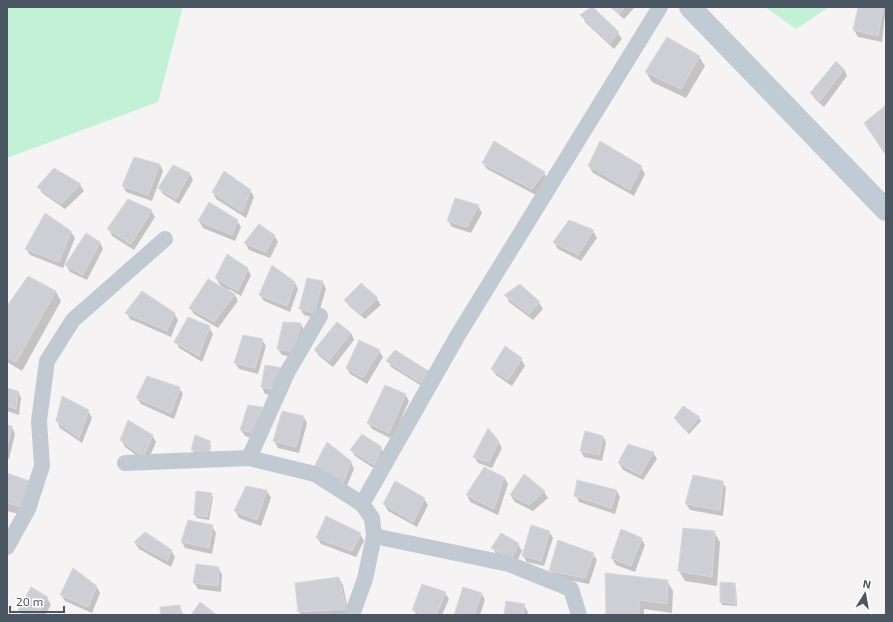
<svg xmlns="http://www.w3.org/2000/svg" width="893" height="622" font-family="'Exo 2',sans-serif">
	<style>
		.green { fill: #c3f1d5 }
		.shadow { fill: #0003 }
		.building { fill: #cdcfd5; stroke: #d7d9de }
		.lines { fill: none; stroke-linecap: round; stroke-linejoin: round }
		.street { stroke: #c1cad2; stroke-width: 16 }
		.secondary { stroke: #c1cbd6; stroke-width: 22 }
	</style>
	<rect width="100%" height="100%" fill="#f5f3f3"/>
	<!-- green -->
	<path class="green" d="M7 7H183L158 102 7 158Z
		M765 7H829L796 29Z"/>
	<!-- shadow -->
	<path class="shadow" d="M592 7 618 33 622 39 614 49 585 22 582 15Z
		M610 7H635L624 19Z
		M859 7H886L882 42 858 37 854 30Z
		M699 57 705 66 686 98 652 82 646 72Z
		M844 69 847 76 824 107 815 99 811 93Z
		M495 142 544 173 548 180 536 195 487 169 483 163Z
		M160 165 163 171 152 201 126 192 123 186Z
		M589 166 641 167 645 174 634 196 593 173Z
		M190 174 193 180 179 204 163 194 159 188Z
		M80 185 84 191 65 209 42 193 39 187Z
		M250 190 254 197 246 218 216 199 213 192Z
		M478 206 482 213 471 233 452 227 448 221Z
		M151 211 155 217 134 250 112 236 109 229Z
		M199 221H237L241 227 235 241 203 228Z
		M593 231 597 238 581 261 558 249 554 242Z
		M71 232 75 238 63 268 30 255 26 249Z
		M274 235 278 242 270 258 249 250 245 243Z
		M100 242 103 249 87 280 70 272 66 265Z
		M247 268 251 275 241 296 229 289 228 291 235 295 238 301 218 328 194 314 190 308 222 288 216 278Z
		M28 277 56 292 61 301 22 371 7 362V308Z
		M308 279 323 282 326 289 317 319 304 315 300 309Z
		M295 283 298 289 290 312 264 301 260 295Z
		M506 295 539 303 543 309 533 320 509 302Z
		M377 299 381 305 365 319 349 306 345 300Z
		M127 313H174L178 320 171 337 130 319Z
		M301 324 304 330 298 358 282 355 278 349Z
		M209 327 213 334 202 362 179 348 176 342Z
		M351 333 354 340 333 367 319 356 315 350Z
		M262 340 266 346 258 374 239 369 235 363Z
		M379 351 383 357 367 384 350 374 347 368Z
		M521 359 525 366 512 386 496 375 492 369Z
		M388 361 429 373 425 388 391 367Z
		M266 366 279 396 265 394 262 387Z
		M179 388 183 394 174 419 141 404 137 398Z
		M7 389 18 391 21 398 19 415 7 411Z
		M405 394 409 401 392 439 372 429 368 423Z
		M684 407 699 418 701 421 689 434 677 421Z
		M262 408 265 414 257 439 245 436 241 430Z
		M88 411 92 418 82 443 60 428 57 421Z
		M303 416 307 423 299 453 278 448 274 441Z
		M7 426 12 427 15 434 9 459 7 458Z
		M152 435 156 442 147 463 125 447 121 440Z
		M603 436 606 443 602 461 584 457 581 451Z
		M196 437 209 442 211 445 210 456 194 453 193 450Z
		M498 441 502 448 492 468 478 463 474 457Z
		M381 448 385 455 378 471 355 456 351 450Z
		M653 452 657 459 643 480 623 470 619 463Z
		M351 462 354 469 346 488 318 474Z
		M7 474 27 516 7 511Z
		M524 476 544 492 548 498 533 511 515 502 511 496Z
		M504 477 508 484 498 515 470 502 467 495Z
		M722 482 726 488 723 516 690 510 686 504Z
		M247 487 267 491 271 498 261 526 239 518 235 511Z
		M617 491 620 497 615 514 579 502 576 496Z
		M211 494 213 497 209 520 197 518 195 515Z
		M424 499 428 505 417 527 388 511 384 504Z
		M212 526 216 533 212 554 185 548 182 542Z
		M549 531 553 538 544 566 527 562 523 556Z
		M714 532 720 542 717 586 685 581 679 571Z
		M360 534 364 541 356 557 321 544 317 538Z
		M501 534 518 544 522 551 515 565 496 554 493 548Z
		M641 538 645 545 635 572 616 565 612 558Z
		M135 543 171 550 175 557 171 567 139 549Z
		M593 554 597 560 589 584 554 577 551 571Z
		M218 568 222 574 221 592 198 589 194 583Z
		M339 578 343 585 349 615H301L299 611Z
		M667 581 673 591 672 613 644 609V615H607Z
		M734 584 736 587 737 606 722 605 721 602Z
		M97 587 100 593 92 613 65 601 61 595Z
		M445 593 449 599 442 615H417L413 610Z
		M482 594 485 600 480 615H455Z
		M47 598 51 605 45 615H23L19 610Z
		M524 605 528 612 527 615H505Z
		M180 606 183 615H162Z"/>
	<!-- building -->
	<path class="building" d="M591 7H593L619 32 610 43 580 15Z
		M612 7H625L619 14Z
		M858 7H883L878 36 853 30Z
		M667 37 700 56 681 89 645 72Z
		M836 61 844 69 820 101 810 93Z
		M886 105V153L885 154 864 123Z
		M494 141 545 172 532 189 482 163Z
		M600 141 642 166 630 190 588 166Z
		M134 157 160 164 148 195 122 186Z
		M173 165 190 173 176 199 158 188Z
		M54 168 81 184 61 204 37 187Z
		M224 171 251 190 242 212 212 192Z
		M455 198 479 205 467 227 447 221Z
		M128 199 152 210 131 244 107 229Z
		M209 202 238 220 232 235 198 221Z
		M45 213 71 231 59 262 25 249Z
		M569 220 594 230 578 255 553 242Z
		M259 224 275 235 266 252 244 243Z
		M86 233 100 242 83 275 65 265Z
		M227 254 248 268 238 291 215 278Z
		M272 265 295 282 287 306 259 295Z
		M28 276 56 291 16 362 7 357V306Z
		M307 278 323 281 314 313 299 309Z
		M208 279 235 294 214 322 189 308Z
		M361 283 378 298 361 314 344 300Z
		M520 284 540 302 529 314 504 295Z
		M142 291 175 313 167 331 125 313Z
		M188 317 210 326 199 356 174 342Z
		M283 322 301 323 294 352 277 349Z
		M337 322 351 333 329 361 314 350Z
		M243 335 263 339 255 368 234 363Z
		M359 340 380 350 363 378 346 368Z
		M505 346 522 358 508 380 491 369Z
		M395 350 430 372 421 383 386 361Z
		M265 365 283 368 275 390 261 387Z
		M147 376 180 387 171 413 136 398Z
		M385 385 406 394 389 433 367 423Z
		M7 388 18 391 16 409 7 406Z
		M62 396 89 410 79 438 56 421Z
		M248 405 262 407 254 433 240 430Z
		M683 406 700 417 687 432 674 418Z
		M282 411 304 416 296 447 273 441Z
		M128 420 153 435 143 457 120 440Z
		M7 425 12 426 7 448Z
		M488 428 499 441 489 462 473 457Z
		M585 431 603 436 599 455 580 451Z
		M362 434 382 447 374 465 350 450Z
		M195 435 210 441 209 453 191 450Z
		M327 442 351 461 343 483 314 467Z
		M628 444 654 452 640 475 618 463Z
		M484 467 504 477 494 509 466 495Z
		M7 473 29 481 22 507 7 503Z
		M524 474 545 491 529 505 510 495Z
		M693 475 723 481 720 510 685 504Z
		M577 480 617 490 611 508 574 496Z
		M395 481 425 498 413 522 383 504Z
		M246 486 267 490 257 520 234 511Z
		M196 491 212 493 207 517 194 515Z
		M326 516 361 533 352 551 316 538Z
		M188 520 213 525 209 548 181 542Z
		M531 525 550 531 541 561 522 556Z
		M683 528 715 531 712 577 678 571Z
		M621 529 642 538 631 566 611 558Z
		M145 532 172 550 167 561 134 542Z
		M501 533 519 543 511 559 491 548Z
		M558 540 594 553 585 578 549 571Z
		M196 564 219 567 218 586 193 583Z
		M73 568 97 586 88 607 60 595Z
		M605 573 668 580 667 604 639 600V615H606Z
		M339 577 346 609 298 612 295 583Z
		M720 582 735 583 736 604 720 602Z
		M422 584 446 592 436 615H425L412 610Z
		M31 587 48 597 37 615H25L18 610Z
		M463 587 482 593 474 615H454Z
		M506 601 525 604 523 615H504Z
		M200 602 217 615H191Z
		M180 605V615H161L160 607Z"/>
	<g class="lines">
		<!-- street -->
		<path class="street" d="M249 458 287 373 320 316
			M125 463 249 458 315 474 362 504 372 518 374 536 365 579 352 615
			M362 504 458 335 660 7
			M374 536 509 564 571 589 579 615
			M7 547 28 509 42 466 39 421 47 361 73 320 165 239"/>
		<!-- secondary -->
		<path class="secondary" d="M690 7 886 210"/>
	</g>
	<!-- border -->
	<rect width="893" height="622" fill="none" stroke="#4a5661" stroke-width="16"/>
	<!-- north arrow -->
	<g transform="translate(865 594) rotate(11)" stroke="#ffffff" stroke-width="3" paint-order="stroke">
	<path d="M0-3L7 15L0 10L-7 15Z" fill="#4a5661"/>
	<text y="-6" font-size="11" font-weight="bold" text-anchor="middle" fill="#4a5661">N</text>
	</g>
	<!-- scale -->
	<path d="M10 606v6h54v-6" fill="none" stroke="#4a5661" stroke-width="2"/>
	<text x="16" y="606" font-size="12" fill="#4a5661" stroke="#ffffff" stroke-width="3" paint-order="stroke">20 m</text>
</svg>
